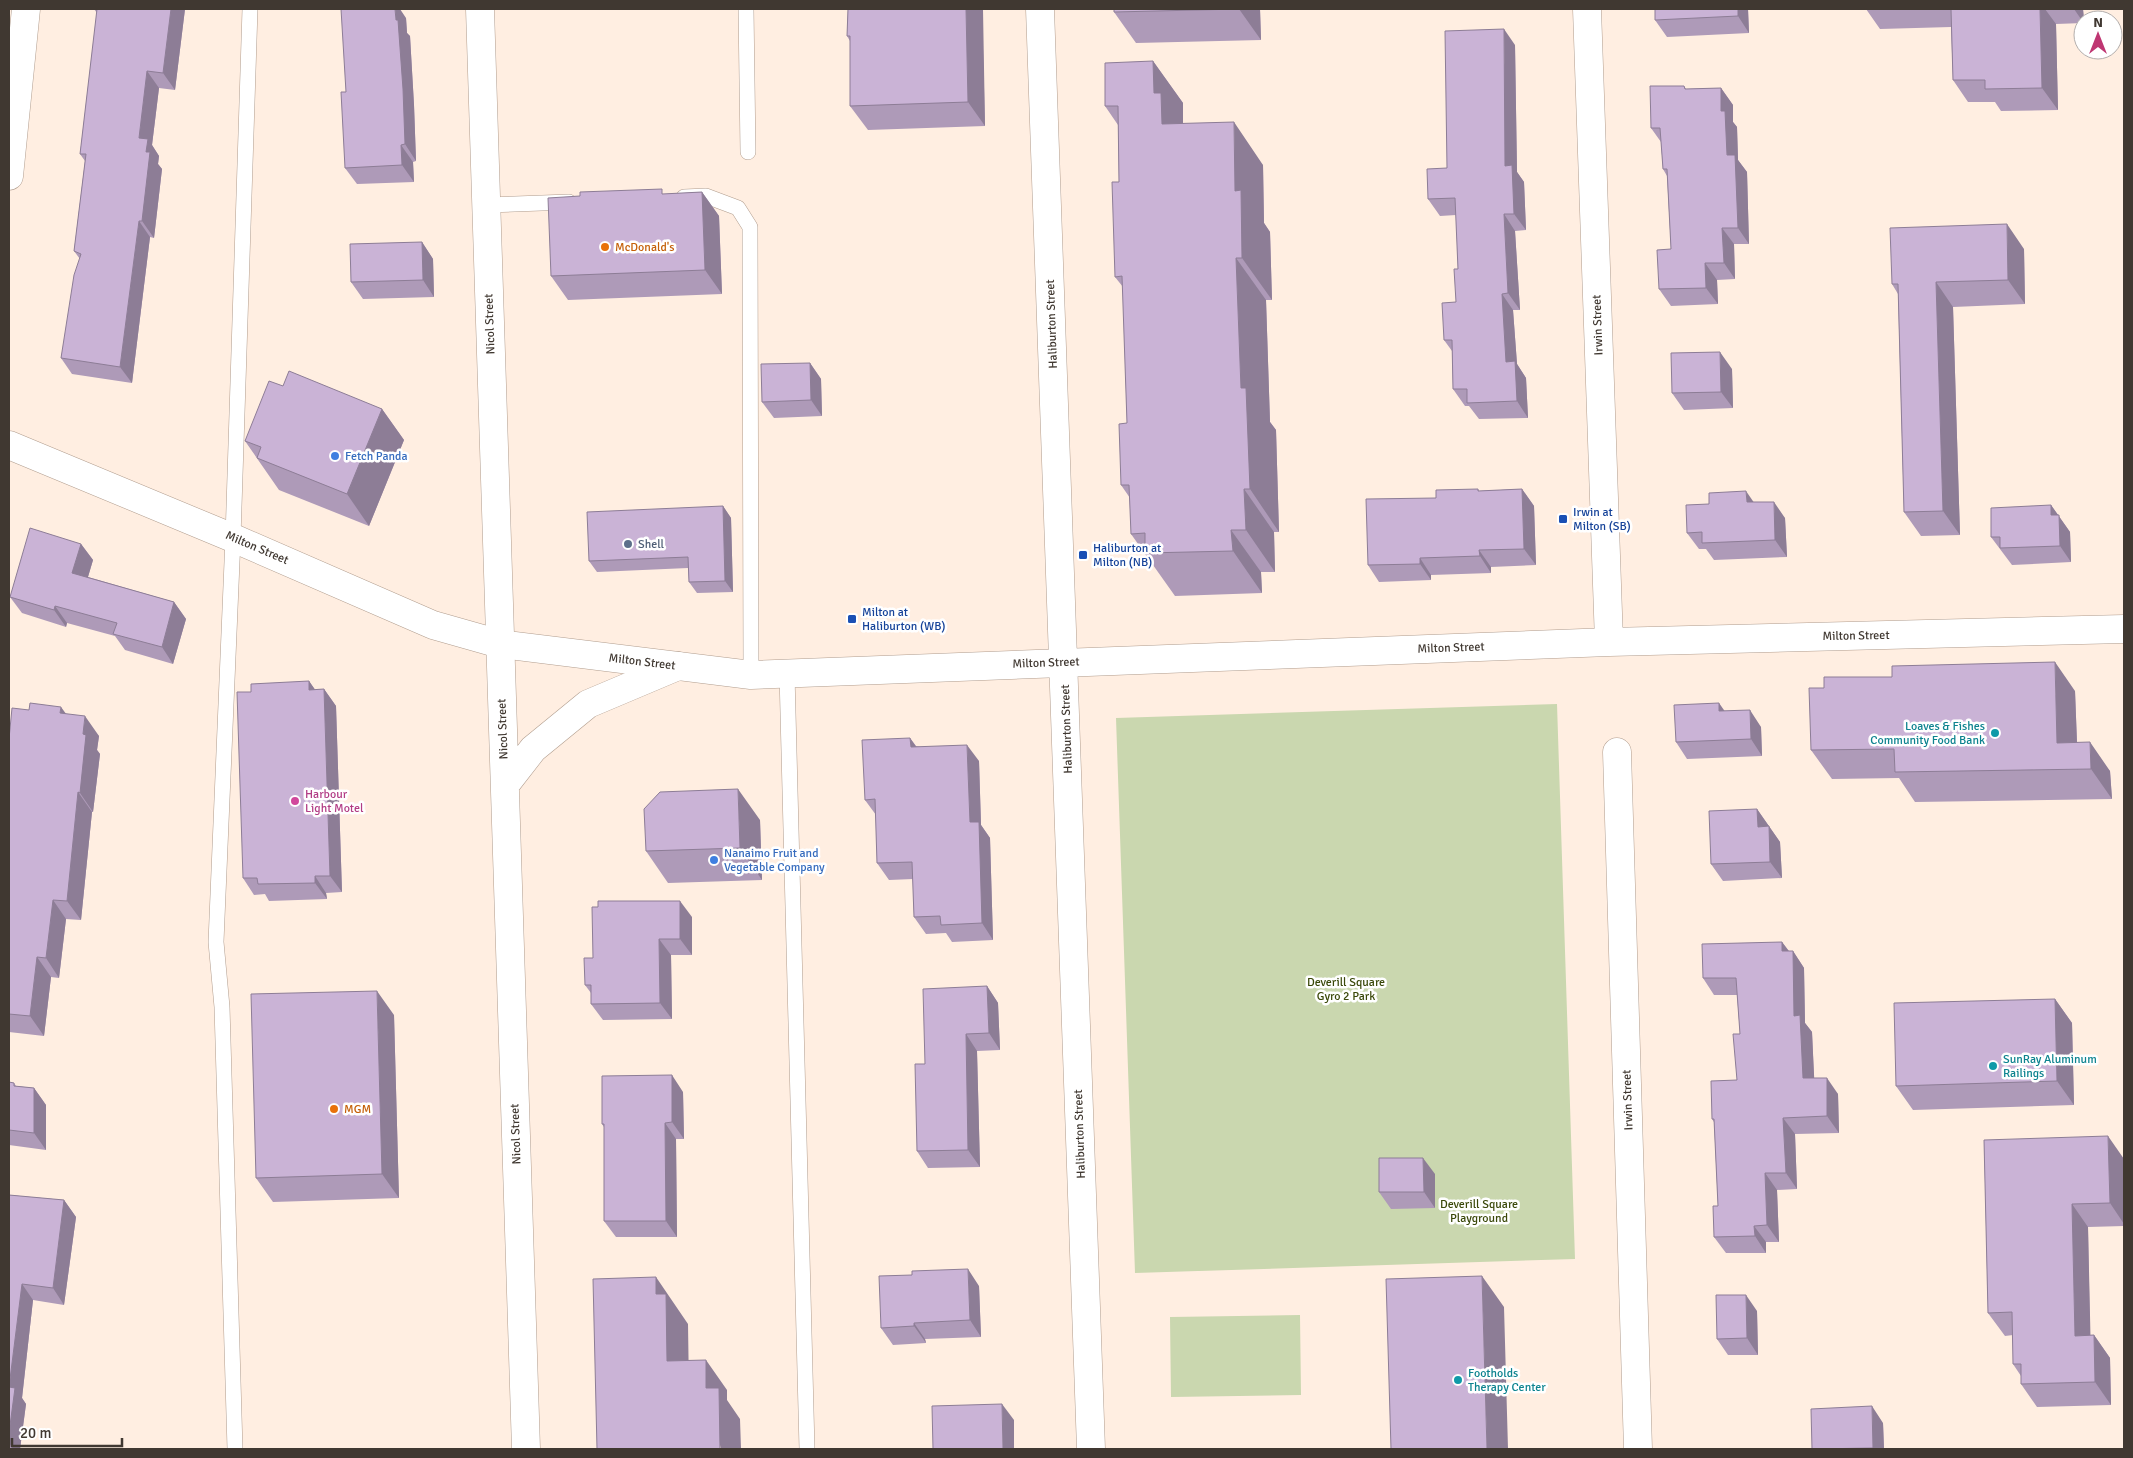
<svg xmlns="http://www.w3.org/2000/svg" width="2133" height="1458" font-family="Signika,sans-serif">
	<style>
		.green { fill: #cad7af }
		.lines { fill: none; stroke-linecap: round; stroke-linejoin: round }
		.lane-casing { stroke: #b19d8e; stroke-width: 16 }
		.street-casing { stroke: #b19d8e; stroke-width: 29 }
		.secondary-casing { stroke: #b19d8e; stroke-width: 29 }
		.highway-casing { stroke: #b19d8e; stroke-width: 29 }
		.lane { stroke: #fff; stroke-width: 15 }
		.street { stroke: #fff; stroke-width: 28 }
		.secondary { stroke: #fff; stroke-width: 28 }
		.highway { stroke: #fff; stroke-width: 28 }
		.wall { fill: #ae9ab8 }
		.shaded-wall { fill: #8d7d96 }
		.building { fill: #cab3d6; stroke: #8d7d96 }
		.food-dot { fill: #e8710a; stroke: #fff; stroke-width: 2 }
		.shop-dot { fill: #3f7fe0; stroke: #fff; stroke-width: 2 }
		.transit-dot { fill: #1a4fb4; stroke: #fff; stroke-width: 2 }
		.service-dot { fill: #5c6f8a; stroke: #fff; stroke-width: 2 }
		.culture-dot { fill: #0f9aa8; stroke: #fff; stroke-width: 2 }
		.hotel-dot { fill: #d1479c; stroke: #fff; stroke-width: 2 }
		.labels { text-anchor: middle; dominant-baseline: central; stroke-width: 5; stroke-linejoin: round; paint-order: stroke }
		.food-label { font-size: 12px; fill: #c56008; stroke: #fff; text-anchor: start }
		.street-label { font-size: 12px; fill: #403831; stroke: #fff }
		.shop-label { font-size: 12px; fill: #366cbe; stroke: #fff; text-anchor: start }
		.transit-label { font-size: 12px; fill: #164399; stroke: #fff; text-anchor: start }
		.service-label { font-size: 12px; fill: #4e5e75; stroke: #fff; text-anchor: start }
		.culture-label { font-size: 12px; fill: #0d838f; stroke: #fff; text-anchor: start }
		.hotel-label { font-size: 12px; fill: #b23c85; stroke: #fff; text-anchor: start }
		.park-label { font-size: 12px; fill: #3a4809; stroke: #fff }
	</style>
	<rect width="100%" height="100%" fill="#ffeee1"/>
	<!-- green -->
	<path class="green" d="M1557 704 1575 1259 1135 1273 1116 718Z
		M1300 1315 1301 1395 1171 1397 1170 1317Z"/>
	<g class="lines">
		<!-- lane casing -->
		<g class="lane-casing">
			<path id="lane" d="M746 9 748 152
				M684 197 706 196 738 208 750 227 751 675
				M486 205 569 202
				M787 674 807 1449
				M235 1449 222 1007 216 942 233 538 250 9"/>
		</g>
		<!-- street casing -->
		<g class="street-casing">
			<path id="street" d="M1040 9 1091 1449
				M1587 9 1609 642
				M500 644 751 675 1609 642 2124 629
				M1617 752 1638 1449"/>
		</g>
		<!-- secondary casing -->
		<g class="secondary-casing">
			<path id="secondary" d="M9 176 26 9
				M9 445 233 538 433 625 500 644"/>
		</g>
		<!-- highway casing -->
		<g class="highway-casing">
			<path id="highway" d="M480 9 526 1449
				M505 785 533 749 588 704 678 666"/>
		</g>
		<!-- lane -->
		<use href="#lane" class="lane"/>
		<!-- street -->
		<use href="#street" class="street"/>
		<!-- secondary -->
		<use href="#secondary" class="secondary"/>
		<!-- highway -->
		<use href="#highway" class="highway"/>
	</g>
	<!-- wall -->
	<path class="wall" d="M94 9H185L175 90 159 88 152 145 159 156 158 164 162 169 154 238 150 237 132 383 72 374 61 358 80 259 74 251 85 161 80 154 97 13Z
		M848 9H982L985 126 868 130 850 106V41L847 36Z
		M1114 9H1260L1261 40 1136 43 1114 12Z
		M1748 9 1749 33 1667 37 1655 20Z
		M1866 9H2083L2084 20H2083V23L2056 24 2058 110 2001 111 1995 102H1968L1953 80 1951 27 1880 29Z
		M406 18 407 33 410 36 414 105 416 161 413 162 414 182 357 184 345 168 346 92Z
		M1515 45 1517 172 1524 182 1526 230 1515 231 1520 310H1513L1517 364 1526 378 1528 418 1479 419 1469 406H1465L1453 389 1452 351 1444 340 1456 302 1458 269 1456 215 1440 216 1428 199 1447 168Z
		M1153 61 1183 103V123L1263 165 1264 223 1270 232 1272 300H1266L1270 422 1276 430 1279 532H1274L1275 572H1261L1262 593 1175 596 1131 534 1130 498 1121 485 1127 423 1123 287 1115 277 1119 182 1118 125 1105 106Z
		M1684 86 1686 89 1721 88 1733 105V122L1737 127 1738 160 1747 172 1749 244H1734L1735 279 1717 280 1718 304 1671 306 1659 289 1671 249 1667 176 1663 169 1661 142 1651 128Z
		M702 192 719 216 722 294 568 300 551 276 666 194Z
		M422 242 433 259 434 297 363 299 351 282Z
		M2024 249 2025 304 1953 307 1960 535 1921 536 1904 512 1898 294 1892 284Z
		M810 363 821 379 822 416 774 418 762 402Z
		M1732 369 1733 408 1684 410 1672 393Z
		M283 386 382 409 404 440 369 526 279 490 245 441Z
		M1478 489 1479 491 1522 489 1534 506 1536 565 1491 567V573L1431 575V580L1379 582 1368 565 1436 498Z
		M1754 502 1785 518 1787 557 1714 560 1706 549H1699L1687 533Z
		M2051 505 2070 532 2071 562 2012 565 1991 537Z
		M723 506 731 518 733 592 697 593 689 582 688 568 597 572 589 561Z
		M81 544 93 560 88 577 174 602 186 619 173 664 125 650 115 636 67 623 66 627 22 613 10 597Z
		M309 681 315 690 324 689 336 706 342 892 326 893 327 899 269 901 265 894 254 895 243 878 251 692Z
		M2075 691 2077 742 2110 771 2112 799 1915 802 1899 778 1832 779 1811 750Z
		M1725 711 1761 727 1762 756 1687 759 1676 742Z
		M66 714 99 736 97 750 100 754 93 812H92L81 920 66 919 59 978 51 977 44 1036 9 1032V739Z
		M910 738 916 746 979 761 981 825 990 838 993 940 952 942 946 933 926 934 914 917 913 879 889 880 877 863 876 815 865 800Z
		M1757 809 1780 842 1782 878 1723 881 1711 864Z
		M760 820 762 880 668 883 646 851Z
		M692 917V955H671L672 1019 603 1020 591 1004V993L585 985 593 958Z
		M1782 942 1789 951H1793L1804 968 1805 1023 1812 1032 1814 1078 1838 1094 1839 1133 1795 1134 1797 1189 1777 1190 1779 1242H1766V1253H1726L1714 1237 1718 1206 1714 1122 1712 1119 1737 1080 1740 1034 1737 995H1714L1703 978Z
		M987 986 998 1003 1000 1050 977 1051 980 1167 928 1168 917 1151 925 1064Z
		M2055 999 2072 1023 2074 1105 1913 1110 1896 1086Z
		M394 1015 399 1198 273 1202 256 1178Z
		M9 1082 14 1083 16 1086 34 1088 46 1105V1150L9 1145Z
		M683 1092 684 1139H676L677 1237H616L604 1221V1127L602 1124Z
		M1984 1140 2124 1159V1226L2088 1227 2090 1335H2094L2110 1358 2111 1405 2037 1407 2021 1384V1376L2013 1364V1335L2005 1336 1988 1313Z
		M1435 1174V1208L1391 1209 1379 1192Z
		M9 1195 64 1200 76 1217 64 1305 33 1300 22 1398 26 1404 20 1449H9Z
		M979 1286 981 1337 925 1339 926 1343 893 1345 881 1328Z
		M1757 1311 1758 1355H1728L1717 1339Z
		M1883 1423 1884 1449H1812Z"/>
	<!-- shaded-wall -->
	<path class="shaded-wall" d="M171 9H185L175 90 163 73Z
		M395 9H400L406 18 407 33 410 36 414 105 416 161 405 144Z
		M966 9H983L985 126 968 102Z
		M1239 9H1260L1261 40Z
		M1738 9H1748L1749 33 1738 16Z
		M2040 9H2045L2056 24 2058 110 2042 88Z
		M2074 9H2083L2084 20H2083V22Z
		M1504 29 1515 45 1517 172 1524 182 1526 230 1514 214 1505 166Z
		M1153 61 1183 103V125L1162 124 1154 93Z
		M147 71 159 88 152 145 159 156 158 164 162 169 154 238 142 221 146 152 139 138Z
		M1721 88 1733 105V122L1737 127 1738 160 1747 172 1749 244 1738 228 1721 111Z
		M1234 122 1263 165 1264 223 1270 232 1272 300 1242 258 1235 191Z
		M401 145 413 162 414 182 402 165Z
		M702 192 719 216 722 294 705 270Z
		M1504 214 1515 231 1520 310 1508 293Z
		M139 221 150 237 132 383 120 367Z
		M2007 224 2024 249 2025 304 2008 280Z
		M1722 228 1734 244 1735 279 1724 263Z
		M422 242 433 259 434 297 423 280Z
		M1236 258 1266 300 1270 422 1276 430 1279 532 1250 489 1241 388Z
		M1705 263 1717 280 1718 304 1706 288Z
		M1936 282 1953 307 1960 535 1943 511Z
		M1502 294 1513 310 1517 364 1526 378 1528 418 1517 401 1506 362Z
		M1720 352 1732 369 1733 408 1721 392Z
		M810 363 821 379 822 416 811 400Z
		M382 409 404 440 369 526 347 494Z
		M1244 489 1274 532 1275 572 1246 530Z
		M1522 489 1534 506 1536 565 1524 549Z
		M1746 491 1757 507 1747 502Z
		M1774 502 1785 518 1787 557 1775 540Z
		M2051 505 2070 532 2071 562 2060 546 2051 515Z
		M723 506 731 518 733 592 725 581Z
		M1231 530 1261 572 1262 593 1233 551Z
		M81 544 93 560 84 590 72 573Z
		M1479 550 1491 567V573L1480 556Z
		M1420 558 1431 575V580L1420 564Z
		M174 602 186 619 173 664 162 647Z
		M55 606 67 623 66 627 54 610Z
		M2055 662 2075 691 2078 770 2057 743Z
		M309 681 321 698 309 690Z
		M324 689 336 706 342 892 330 876Z
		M1719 703 1731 720 1719 711Z
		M61 707 75 726 60 713Z
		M1750 710 1761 727 1762 756 1751 739Z
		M85 716 99 736 97 750 100 754 93 812 80 793 83 734Z
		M910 738 922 755 911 747Z
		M2090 742 2110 771 2112 799 2091 769Z
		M967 745 979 761 981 825 990 838 993 940 982 923 970 822Z
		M738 789 760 820 762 880 740 848Z
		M78 792 92 812 81 920 67 901Z
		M1757 809 1780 842 1782 878 1770 862 1758 827Z
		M315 876 326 893 327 899 315 883Z
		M53 900 66 919 59 978 46 958Z
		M680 901 692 917V955L680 939Z
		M659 939 671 955 672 1019 660 1003Z
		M1782 942 1793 957V951L1804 968 1805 1023 1812 1032 1815 1095 1803 1078 1794 1016 1782 951Z
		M37 957 51 977 44 1036 30 1016Z
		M987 986 998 1003 1000 1050 989 1033Z
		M377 991 394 1015 399 1198 382 1174Z
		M2055 999 2072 1023 2074 1105 2057 1081Z
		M966 1034 977 1051 980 1167 968 1150Z
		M672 1075 683 1092 684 1139 672 1122Z
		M1827 1078 1838 1094 1839 1133 1827 1116Z
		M34 1088 46 1105V1150L34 1133Z
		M1783 1118 1795 1134 1797 1189 1786 1173Z
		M665 1123 676 1139 677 1237 666 1221Z
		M2108 1136 2124 1159V1224L2110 1203Z
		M1423 1158 1435 1174V1208L1424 1192Z
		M1765 1173 1777 1190 1779 1242 1767 1225Z
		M64 1200 76 1217 64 1305 53 1288Z
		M2072 1204 2088 1227 2091 1359 2075 1336Z
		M1754 1226 1766 1242V1253L1755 1236Z
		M968 1269 979 1286 981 1337 970 1320Z
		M1482 1276 1504 1307 1508 1449H1487Z
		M656 1277 688 1324 689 1391 667 1361 656 1294Z
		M22 1284 33 1300 22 1398 26 1404 20 1449H13L9 1443V1387Z
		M1746 1295 1757 1311 1758 1355 1747 1338Z
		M914 1323 925 1339 926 1343 914 1326Z
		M2094 1335 2110 1358 2111 1405 2095 1382Z
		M706 1360 727 1390V1400L740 1419 741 1449H721L706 1388Z
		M1002 1404 1014 1420V1449H1003Z
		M1872 1406 1883 1423 1884 1449H1874L1873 1448Z"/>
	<!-- building -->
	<path class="building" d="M97 9H171L163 73 147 71 139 138 148 139 146 152H150L142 221H139L120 367 61 358 74 275 81 254 74 251 86 154H80Z
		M341 9H395L396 20H398L403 89 405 144 401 145 402 165 345 168 341 92H346Z
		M848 9H966L968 102 850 106V36H847Z
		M1114 9H1239L1114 12Z
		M1655 9H1738V16L1655 20Z
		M1951 9H2040L2042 88 1985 89V80H1953Z
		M1504 29 1505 166 1512 165 1514 214H1504L1508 293 1502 294 1506 362 1515 361 1517 401 1467 403V389H1453L1452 340H1444L1442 303 1456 302 1454 269H1458L1455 198 1428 199 1427 169 1447 168 1445 31Z
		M1153 61 1154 93H1161L1162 124 1234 122 1235 191 1241 190 1242 258H1236L1241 388H1246L1250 489H1244L1246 530H1231L1233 551 1145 553V533L1131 534 1129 485H1121L1119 424 1127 423 1122 276 1115 277 1112 182H1119L1118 106H1105V63Z
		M1650 86H1684L1685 89 1721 88V111H1725L1727 155H1735L1738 228H1722L1724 263H1705L1706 288 1659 289 1657 250 1671 249 1667 169H1663L1660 128H1651Z
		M662 189V194L702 192 705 270 551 276 548 198 580 196V192Z
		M2007 224 2008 280 1936 282 1943 511 1904 512 1898 284H1892L1890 228Z
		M422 242 423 280 351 282 350 244Z
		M1720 352 1721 392 1672 393 1671 353Z
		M810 363 811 400 762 402 761 364Z
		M289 371 382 409 347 494 257 458 261 447 245 441 269 381 283 386Z
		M1478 489V491L1522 489 1524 549 1479 550 1480 556 1420 558V564L1368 565 1366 499 1436 498V490Z
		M1746 491 1747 502H1774L1775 540 1702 543V532L1687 533 1686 505 1709 504V493Z
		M2051 505V515H2059L2060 546 2000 548V537H1991V508Z
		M723 506 725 581 689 582 688 557 589 561 587 512Z
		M30 528 81 544 72 573 174 602 162 647 113 634 117 623 55 606 54 610 10 597Z
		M2055 662 2057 743 2090 742 2091 769 1895 772 1894 749 1811 750 1809 688H1824V677H1892V666Z
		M309 681V690L324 689 330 876H315V883L258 884 257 878H243L237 692H251V684Z
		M30 703 61 707 60 713 85 716 83 734 86 735 80 793 78 792 67 901 53 900 46 958 37 957 30 1016 9 1014V739L12 708 29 710Z
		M1719 703V711L1750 710 1751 739 1676 742 1674 705Z
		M910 738 911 747 967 745 970 822H979L982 923 941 925 940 916 914 917 912 862 877 863 875 799 865 800 862 740Z
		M738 789 740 848 646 851 644 809 660 792Z
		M1757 809 1758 827 1769 826 1770 862 1711 864 1709 811Z
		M598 901H680V939H659L660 1003 591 1004V985H585L584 958H593L592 907H598Z
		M1782 942V951H1793L1794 1016 1800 1015 1803 1078H1827V1116L1783 1118 1786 1173H1765L1767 1225 1754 1226 1755 1236 1714 1237 1713 1206H1718L1714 1119H1712L1711 1081 1737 1080 1733 1034H1740L1736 978H1703L1702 944Z
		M987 986 989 1033 966 1034 968 1150 917 1151 915 1064H925L923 989Z
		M377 991 382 1174 256 1178 251 994Z
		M2055 999 2057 1081 1896 1086 1894 1003Z
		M672 1075V1122L665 1123 666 1221H604V1124H602V1076Z
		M9 1082 14 1083V1086L34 1088V1133L9 1130Z
		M2108 1136 2110 1203 2072 1204 2075 1336 2094 1335 2095 1382 2021 1384V1364H2013L2012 1312 1988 1313 1984 1140Z
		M1379 1158H1423L1424 1192H1379Z
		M9 1195 64 1200 53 1288 22 1284 9 1387 15 1388 9 1433Z
		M968 1269 970 1320 914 1323V1326L881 1328 879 1276 912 1275V1271Z
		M1482 1276 1487 1449H1391L1386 1279Z
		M656 1277V1294H666L667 1361 706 1360V1388H719L720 1449H724H597L593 1279Z
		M1716 1295H1746L1747 1338 1717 1339Z
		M1002 1404 1003 1449H933L932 1406Z
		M1872 1406 1873 1448 1812 1449 1811 1409Z"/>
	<!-- markers -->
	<g class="food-dot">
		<circle cx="605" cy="247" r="5"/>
		<circle cx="334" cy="1109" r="5"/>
	</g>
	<g class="shop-dot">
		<circle cx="335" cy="456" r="5"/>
		<circle cx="714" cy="860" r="5"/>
	</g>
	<g class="transit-dot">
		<rect x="1558" y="514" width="10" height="10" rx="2.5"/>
		<rect x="1078" y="550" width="10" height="10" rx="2.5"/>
		<rect x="847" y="614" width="10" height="10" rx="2.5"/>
	</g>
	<circle class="service-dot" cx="628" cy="544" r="5"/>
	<g class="culture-dot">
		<circle cx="1995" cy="733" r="5"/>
		<circle cx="1993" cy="1066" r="5"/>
		<circle cx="1458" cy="1380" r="5"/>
	</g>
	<circle class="hotel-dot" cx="295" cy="801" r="5"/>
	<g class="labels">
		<!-- food labels -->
		<g class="food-label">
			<text x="615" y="247">McDonald's</text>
			<text x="344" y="1109">MGM</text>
		</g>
		<!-- street labels -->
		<g class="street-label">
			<text transform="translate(490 324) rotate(-92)">Nicol Street</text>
			<text transform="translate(1052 324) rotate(-92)">Haliburton Street</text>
			<text transform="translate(1598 325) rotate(-92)">Irwin Street</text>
			<text transform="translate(257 548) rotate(23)">Milton Street</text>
			<text transform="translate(1856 636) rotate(-1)">Milton Street</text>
			<text transform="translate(1451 648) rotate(-2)">Milton Street</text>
			<text transform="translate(642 662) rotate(7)">Milton Street</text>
			<text transform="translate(1046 663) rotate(-2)">Milton Street</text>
			<text transform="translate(503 729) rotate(-92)">Nicol Street</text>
			<text transform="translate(1067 729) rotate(-92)">Haliburton Street</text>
			<text transform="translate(1628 1100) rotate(-92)">Irwin Street</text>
			<text transform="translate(516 1134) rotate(-92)">Nicol Street</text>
			<text transform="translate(1080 1134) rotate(-92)">Haliburton Street</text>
		</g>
		<!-- shop labels -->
		<g class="shop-label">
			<text x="345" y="456">Fetch Panda</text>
			<text x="724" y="853">Nanaimo Fruit and<tspan x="724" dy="14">Vegetable Company</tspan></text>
		</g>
		<!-- transit labels -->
		<g class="transit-label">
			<text x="1573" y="512">Irwin at<tspan x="1573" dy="14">Milton (SB)</tspan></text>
			<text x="1093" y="548">Haliburton at<tspan x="1093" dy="14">Milton (NB)</tspan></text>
			<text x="862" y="612">Milton at<tspan x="862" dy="14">Haliburton (WB)</tspan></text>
		</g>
		<!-- service labels -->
		<g class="service-label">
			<text x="638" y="544">Shell</text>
		</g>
		<!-- culture labels -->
		<g class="culture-label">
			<text x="1985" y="726" text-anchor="end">Loaves &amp; Fishes<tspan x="1985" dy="14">Community Food Bank</tspan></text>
			<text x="2003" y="1059">SunRay Aluminum<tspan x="2003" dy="14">Railings</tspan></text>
			<text x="1468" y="1373">Footholds<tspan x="1468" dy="14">Therapy Center</tspan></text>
		</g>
		<!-- hotel labels -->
		<g class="hotel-label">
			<text x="305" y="794">Harbour<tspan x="305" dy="14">Light Motel</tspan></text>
		</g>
		<!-- park labels -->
		<g class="park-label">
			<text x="1346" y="982">Deverill Square<tspan x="1346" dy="14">Gyro 2 Park</tspan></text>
			<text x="1479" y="1204">Deverill Square<tspan x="1479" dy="14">Playground</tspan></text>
		</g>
	</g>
	<!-- border -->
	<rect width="2133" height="1458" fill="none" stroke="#403831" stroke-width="20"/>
	<!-- north arrow -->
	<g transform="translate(2098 35)"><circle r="24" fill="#ffffff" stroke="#b3afad"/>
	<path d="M0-4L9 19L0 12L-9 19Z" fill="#bf3672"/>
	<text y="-8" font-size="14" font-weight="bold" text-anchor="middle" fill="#403831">N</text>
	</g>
	<!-- scale -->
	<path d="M12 1438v8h110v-8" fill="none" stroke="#403831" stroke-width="2.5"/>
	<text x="20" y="1438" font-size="15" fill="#403831" stroke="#ffffff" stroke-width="4" paint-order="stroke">20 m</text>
</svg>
